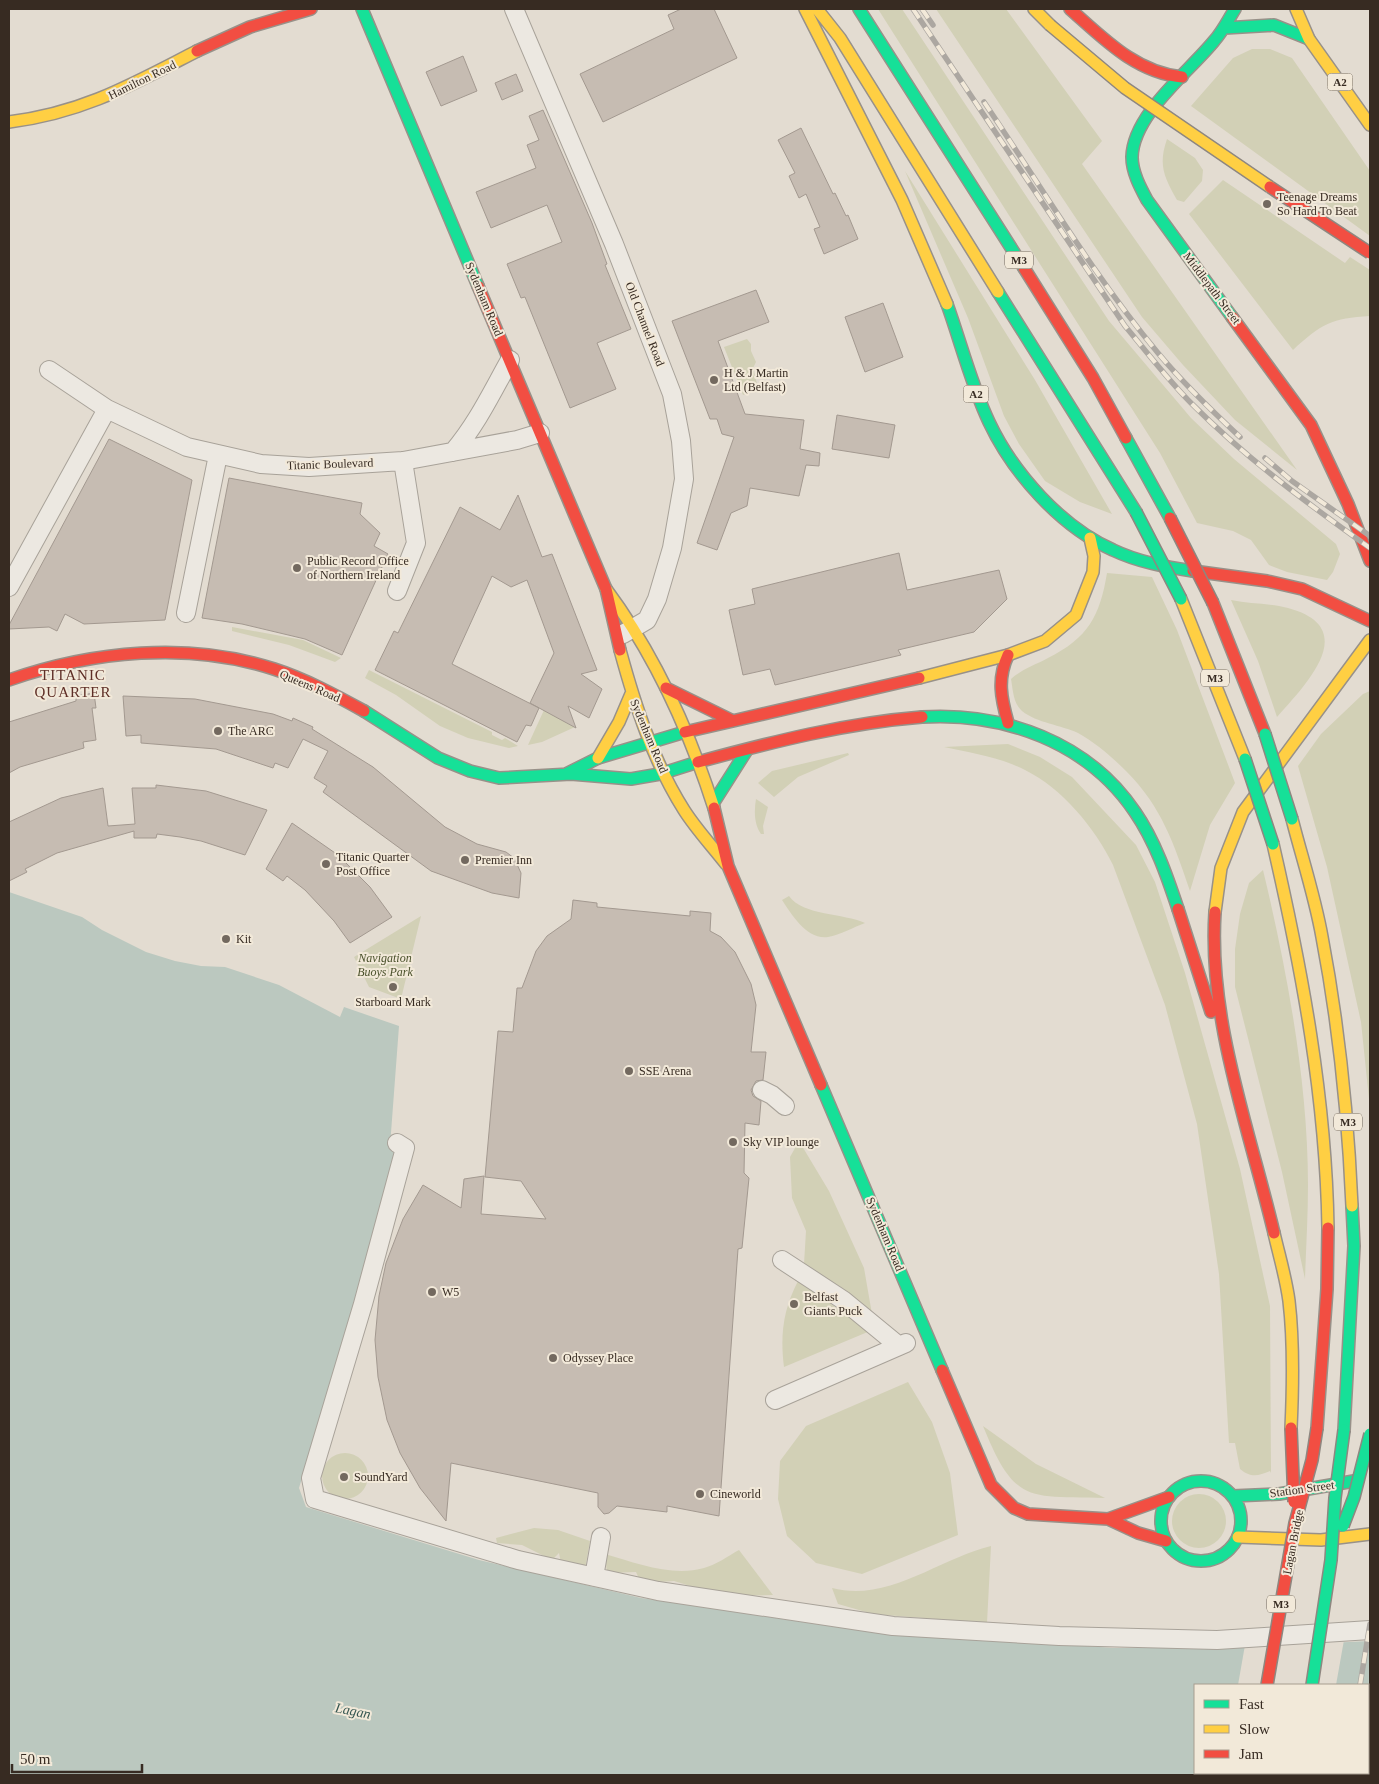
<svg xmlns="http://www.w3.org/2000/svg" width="1379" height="1784" font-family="'Times New Roman',serif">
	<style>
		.green { fill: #d2d0b6 }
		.water { fill: #bbc8bf; fill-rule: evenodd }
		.pier { fill: #e3dcd1 }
		.building { fill: #c6bcb2; stroke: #a39990 }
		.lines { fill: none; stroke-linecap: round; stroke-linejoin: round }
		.street-casing { stroke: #a8a299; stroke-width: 20 }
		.fast-casing { stroke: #989189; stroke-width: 14 }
		.slow-casing { stroke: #989189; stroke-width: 14 }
		.jam-casing { stroke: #989189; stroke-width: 14 }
		.street { stroke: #ece8e1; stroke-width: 18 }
		.fast { stroke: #16e098; stroke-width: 11 }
		.slow { stroke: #ffcf43; stroke-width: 11 }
		.jam { stroke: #f24e42; stroke-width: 11 }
		.rail-casing { stroke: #aca7a1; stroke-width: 5.5 }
		.rail { stroke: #f2e9d9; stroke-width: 4; stroke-dasharray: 11; stroke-linecap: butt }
		.fast-bridge-casing { stroke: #8e8780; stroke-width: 14; stroke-linecap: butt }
		.slow-bridge-casing { stroke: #8e8780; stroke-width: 14; stroke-linecap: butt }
		.jam-bridge-casing { stroke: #8e8780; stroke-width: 14; stroke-linecap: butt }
		.fast-bridge { stroke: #16e098; stroke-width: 11 }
		.slow-bridge { stroke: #ffcf43; stroke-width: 11 }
		.jam-bridge { stroke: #f24e42; stroke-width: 11 }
		.poi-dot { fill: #73695f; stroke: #f2e9d9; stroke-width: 2 }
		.labels { text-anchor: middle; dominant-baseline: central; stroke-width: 4; stroke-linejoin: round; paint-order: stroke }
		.shield { fill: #f2e9d9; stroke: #6f6459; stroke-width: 1 }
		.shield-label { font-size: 11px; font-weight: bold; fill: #372b22 }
		.street-label { font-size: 12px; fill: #372b22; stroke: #f2e9d9 }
		.poi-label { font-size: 12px; fill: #372b22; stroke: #f2e9d9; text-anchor: start }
		.park-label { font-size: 12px; font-style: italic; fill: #4a512b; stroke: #f2e9d9 }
		.water-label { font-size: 14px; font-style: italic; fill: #335550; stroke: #f2e9d9 }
		.quarter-label { font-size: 15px; letter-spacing: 1px; fill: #5e2e26; stroke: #f2e9d9 }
	</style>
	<rect width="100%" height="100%" fill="#e3dcd1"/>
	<!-- green -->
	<path class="green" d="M878 9H902L1109 321 1191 418 1234 459 1336 544 1340 554 1333 572 1327 580 1287 572 1269 565 1251 540 1233 531 1197 523 1160 453Z
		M936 9H1006L1102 141 1082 164 1297 470 1235 420 1183 365 1142 317Z
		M1252 49H1270L1292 58 1370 171V236L1191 106 1233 58Z
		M1167 139 1195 158 1203 170 1202 181 1184 202 1177 200C1164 177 1158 165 1167 139Z
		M905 171 1035 380 1112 514 1080 502 1045 481 1019 444 1004 416 968 318Z
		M1223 180 1345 263 1350 257 1370 270V316C1332 318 1321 324 1293 350L1189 214Z
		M747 339 751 344V351L756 362 753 368 757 384 753 391 743 395 724 347Z
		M1107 573 1152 577 1177 630 1235 783 1210 825 1190 891C1174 844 1162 807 1126 771 1112 757 1096 743 1078 733 1061 725 1037 723 1022 711 1013 703 1013 690 1011 679 1022 669 1035 665 1048 658 1088 638 1100 616 1107 573Z
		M1231 600C1250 604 1269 603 1288 608 1362 628 1306 684 1277 717L1258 661Z
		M232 627 303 640 341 658 335 662 289 645 232 631Z
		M369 670 492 732V735L502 740 505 738 518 746 509 748 468 738 440 726 396 695 365 678Z
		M1370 691V1203L1369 1099 1361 1022 1327 867 1298 766 1321 734 1363 694Z
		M544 710 575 727 542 742 528 745Z
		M1008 744 1040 757 1072 777 1136 845 1155 882 1185 973 1240 1169 1270 1306 1271 1473 1270 1471C1258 1476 1251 1478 1240 1469L1235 1443H1229L1219 1274 1197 1124 1165 1005 1113 865C1095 828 1062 788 1025 770 1000 757 971 753 944 747Z
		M848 753 849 755 798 777 774 797 758 783 772 771Z
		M756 799 768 807 763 826 764 834H761C754 824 754 811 756 799Z
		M1263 870C1287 970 1308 1082 1308 1185 1308 1216 1306 1248 1305 1279L1282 1172 1235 987V949L1240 914 1249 883Z
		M789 896C803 916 844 913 865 923 854 927 840 935 828 937 807 940 792 915 782 900Z
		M421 916 401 999 369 987 354 957Z
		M799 1141 829 1191 864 1268 872 1314 804 1264 806 1231 792 1198 790 1157Z
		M798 1281 870 1331 784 1367C780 1335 783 1310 798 1281Z
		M908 1382 932 1422 950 1473 958 1535 862 1574 816 1563 787 1536 778 1499 780 1461 806 1426Z
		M983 1426 1036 1464 1105 1498C1028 1496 1015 1505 983 1426Z
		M322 1476a23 23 0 1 1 46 0a23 23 0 1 1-46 0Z
		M1172 1521a27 27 0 1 1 54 0a27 27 0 1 1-54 0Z
		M534 1528 558 1530 590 1541 585 1569 561 1563 559 1553 552 1560 522 1545 497 1543 496 1538Z
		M991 1546 987 1623 873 1614 838 1604 832 1588C888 1603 940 1558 991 1546Z
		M739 1550 773 1595 723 1596 674 1581 641 1583 636 1572 607 1573 605 1554C636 1563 672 1577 704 1568 716 1565 728 1556 739 1550Z"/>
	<!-- water -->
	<path class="water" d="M9 892 82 917 102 930 146 952 175 961 201 966 225 967 279 985 340 1017 344 1007 399 1026 390 1146 401 1149 299 1488 306 1507 479 1560 641 1598 843 1628 1113 1648H1225L1370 1641V1775H9ZM1195 1685H1368V1773H1195Z"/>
	<!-- pier -->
	<path class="pier" d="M1344 1640 1336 1685H1238L1245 1645Z"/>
	<!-- building -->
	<path class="building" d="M681 9H714L737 58 603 122 580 74 674 29 668 15Z
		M463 56 477 91 441 106 426 72Z
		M516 74 523 91 502 100 495 83Z
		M543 110 592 223 607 264 605 265 631 329 597 343 616 389 570 408 525 297 521 298 507 264 562 242 547 205 491 228 476 192 536 168 527 145 539 140 529 116Z
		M801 128 833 194 835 193 846 216 848 215 858 239 824 254 814 229 820 227 806 194 799 198 789 176 795 173 778 140Z
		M756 290 769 322 718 341 745 414 804 420 800 449 820 453 819 466 806 465 799 496 750 488 747 506 731 513 717 550 697 543 734 437 722 434 717 419H710L672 321Z
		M883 303 903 357 865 372 845 317Z
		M837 415 895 425 889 458 832 449Z
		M109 439 192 480 165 620 84 624 65 614 57 631 49 627 9 629V625Z
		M229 478 362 503 360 514 380 533 374 546 388 554 342 655 305 639 242 624 202 618Z
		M518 495 542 557 552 554 597 670 581 674 602 689 589 718 568 706 576 728 530 703 554 653 527 580 511 587 492 576 452 664 539 708 531 726 526 725 517 742 375 670 394 631 398 633 460 507 500 530Z
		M899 553 907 590 999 570 1007 599 974 632 898 650 901 655 775 685 770 669 743 675 729 610 755 604 752 589Z
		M94 693 96 708H92L96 740 83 742 84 748 20 767 9 773V722L76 701V696Z
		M123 696 195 699 273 714 292 721 293 718 313 727 312 729 373 767 445 827 477 844 506 852 514 858 521 873 519 898 492 893 431 871 323 792 327 786 314 778 328 751 303 739 288 768 275 763 273 768 216 749 141 743V735L126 736Z
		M156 785 206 791 267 810 245 855 201 841 180 837 157 834 156 838H134V831L57 853 25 869 27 872 9 881V822L61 798 103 788 108 826 135 824 132 788H156Z
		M292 823 338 855 370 887 392 917 350 943 334 921 305 890 287 876 283 881 266 869Z
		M573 900 597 903V907L690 916V911L711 913 710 931 721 937 735 952 751 984 756 1005 751 1052H766L763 1080 756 1081 751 1090 753 1096 761 1101 759 1125 745 1123 744 1173 749 1178 742 1248 738 1249 719 1516 667 1506V1512L617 1506 609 1513 604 1514 598 1507V1493L451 1463 446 1521 420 1488 400 1453 387 1420 378 1377 375 1340 379 1296 386 1263 403 1219 423 1185 461 1208 464 1179 484 1176 481 1214 546 1219 521 1181 485 1177 498 1031 513 1032 517 988H522L536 951 547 936 571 919Z"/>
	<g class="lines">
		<!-- street casing -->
		<g class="street-casing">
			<path id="street" d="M514 9 614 244 672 394 681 441 684 479 672 548 657 599 647 620 623 634
				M49 370 107 409 187 447 261 464 309 467 403 461 517 440 540 433
				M453 452C477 424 492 392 510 360
				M9 587 107 409
				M397 591 416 543 403 461
				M186 613 218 455
				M762 1090 772 1095 785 1106
				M397 1143 405 1148 363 1304 311 1478 315 1499 518 1560 658 1591 893 1626 1059 1636 1217 1640 1370 1630
				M782 1260 843 1300 899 1346
				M775 1400 906 1343
				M594 1577 601 1537"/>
		</g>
		<!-- fast casing -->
		<g class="fast-casing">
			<path id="fast" d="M362 9 478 286
				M859 9 1024 268
				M1225 28 1274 25 1309 39
				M998 292 1136 512
				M947 304C961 343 971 384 989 422 1013 473 1061 527 1113 550 1138 562 1166 567 1193 571
				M1232 317 1147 200C1140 187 1132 172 1132 157 1133 114 1189 72 1214 41 1223 31 1228 20 1235 9
				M1126 438 1170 518
				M364 711 438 758 470 771 499 778 571 774 631 779 660 774 698 762
				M922 717C1004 712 1088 742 1135 812 1155 841 1167 876 1178 909
				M566 774 598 758 685 732
				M714 802 747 750
				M821 1085 942 1370
				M1344 1430 1354 1246 1352 1206
				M1161 1521a40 40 0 1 1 80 0a40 40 0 1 1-80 0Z
				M1233 1496 1279 1494 1354 1481
				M1252 1773V1775
				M1296 1773V1775"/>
		</g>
		<!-- slow casing -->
		<g class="slow-casing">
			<path id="slow" d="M805 9 902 200 947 304
				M817 9 840 38 998 292
				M1034 9 1050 25
				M1296 9 1309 39 1370 125
				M9 122C83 113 133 84 197 51
				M606 589C655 655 689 730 714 808
				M1181 599 1245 759
				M620 650C635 705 653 761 684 810 696 829 712 846 726 864
				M919 678 1008 655 1045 641 1076 615 1093 572 1094 556 1090 538
				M598 758 619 722 631 694
				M1292 819C1302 858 1315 897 1322 937 1339 1026 1348 1115 1352 1206
				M1273 844C1302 970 1326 1098 1328 1228
				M1215 912 1221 868 1243 812 1370 640
				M1274 1233C1279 1255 1286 1278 1289 1301 1294 1343 1293 1386 1291 1428
				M1238 1537 1321 1540 1370 1534"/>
		</g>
		<!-- jam casing -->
		<g class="jam-casing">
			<path id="jam" d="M1070 9C1103 38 1136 73 1182 77
				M197 51 250 27 311 9
				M1024 268 1093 378 1126 438
				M478 286 606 589 620 650
				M1232 317 1311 425 1348 504 1370 561
				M1193 571 1267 581 1302 589 1370 621
				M1213 603 1265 734
				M1008 655C997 679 1001 698 1008 723
				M9 680C92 651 189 641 274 669 305 679 335 695 364 711
				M666 688 731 720
				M685 732 919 678
				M698 762C772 742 846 723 922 717
				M714 808 728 866 821 1085
				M1178 909 1211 1012
				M1215 912C1208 1020 1249 1128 1274 1233
				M942 1370 991 1485 1014 1508 1028 1514 1108 1519 1138 1533 1166 1541
				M1317 1428 1327 1289 1328 1228
				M1108 1519 1169 1497"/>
		</g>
		<!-- street -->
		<use href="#street" class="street"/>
		<!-- fast -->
		<use href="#fast" class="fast"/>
		<!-- slow -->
		<use href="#slow" class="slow"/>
		<!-- jam -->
		<use href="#jam" class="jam"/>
		<!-- rail casing -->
		<g class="rail-casing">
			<path id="rail" d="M913 9 1125 326C1147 352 1168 380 1192 404 1246 458 1308 504 1370 548
				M922 9 933 25
				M984 102C1041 186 1093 275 1158 353 1183 383 1211 410 1240 437
				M1265 458 1292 481 1370 536
				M1360 1685 1370 1624
				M1345 1775 1346 1773"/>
		</g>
		<!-- rail -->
		<use href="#rail" class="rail"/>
		<!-- fast-bridge casing -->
		<g class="fast-bridge-casing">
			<path id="fast-bridge" d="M1136 512 1181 599
				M1265 734 1292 819
				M1245 759 1273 844
				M1343 1526 1354 1497 1370 1434
				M1312 1685 1331 1560 1335 1498 1344 1430"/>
		</g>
		<!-- slow-bridge casing -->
		<g class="slow-bridge-casing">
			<path id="slow-bridge" d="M1050 25 1125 88 1270 187"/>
		</g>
		<!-- jam-bridge casing -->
		<g class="jam-bridge-casing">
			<path id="jam-bridge" d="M1270 187 1370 253
				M1170 518 1213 603
				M1291 1428 1294 1502
				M1267 1685 1295 1523 1312 1460 1317 1428"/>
		</g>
		<!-- fast-bridge -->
		<use href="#fast-bridge" class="fast-bridge"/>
		<!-- slow-bridge -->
		<use href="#slow-bridge" class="slow-bridge"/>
		<!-- jam-bridge -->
		<use href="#jam-bridge" class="jam-bridge"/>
	</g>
	<!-- markers -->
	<g class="poi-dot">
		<circle cx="1267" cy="204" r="5"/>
		<circle cx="714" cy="380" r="5"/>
		<circle cx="297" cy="568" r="5"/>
		<circle cx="218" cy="731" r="5"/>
		<circle cx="465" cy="860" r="5"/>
		<circle cx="326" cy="864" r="5"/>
		<circle cx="226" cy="939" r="5"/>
		<circle cx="393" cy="987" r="5"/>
		<circle cx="629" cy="1071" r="5"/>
		<circle cx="733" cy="1142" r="5"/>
		<circle cx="432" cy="1292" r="5"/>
		<circle cx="794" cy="1304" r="5"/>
		<circle cx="553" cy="1358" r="5"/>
		<circle cx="344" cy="1477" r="5"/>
		<circle cx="700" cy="1494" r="5"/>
	</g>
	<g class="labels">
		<!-- shield labels -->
		<g class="shield">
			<rect x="1327.5" y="73.5" width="25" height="17" rx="4"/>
			<rect x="1005" y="251.5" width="28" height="17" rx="4"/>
			<rect x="963.5" y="385.5" width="25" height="17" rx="4"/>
			<rect x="1201" y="669.5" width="28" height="17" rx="4"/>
			<rect x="1334" y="1113.5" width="28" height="17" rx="4"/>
			<rect x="1267" y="1595.5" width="28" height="17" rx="4"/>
		</g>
		<g class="shield-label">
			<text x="1340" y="82">A2</text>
			<text x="1019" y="260">M3</text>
			<text x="976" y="394">A2</text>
			<text x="1215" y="678">M3</text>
			<text x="1348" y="1122">M3</text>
			<text x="1281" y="1604">M3</text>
		</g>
		<!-- street labels -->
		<g class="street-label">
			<text transform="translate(142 80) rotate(-26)">Hamilton Road</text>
			<text transform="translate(1212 288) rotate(53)">Middlepath Street</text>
			<text transform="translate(484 299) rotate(67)">Sydenham Road</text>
			<text transform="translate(645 324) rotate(69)">Old Channel Road</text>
			<text transform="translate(330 464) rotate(-2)">Titanic Boulevard</text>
			<text transform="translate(310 686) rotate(23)">Queens Road</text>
			<text transform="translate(649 736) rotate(67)">Sydenham Road</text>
			<text transform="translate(885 1234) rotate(67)">Sydenham Road</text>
			<text transform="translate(1302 1489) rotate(-8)">Station Street</text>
			<text transform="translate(1293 1542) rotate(-79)">Lagan Bridge</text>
		</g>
		<!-- poi labels -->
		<g class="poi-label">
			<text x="1277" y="197">Teenage Dreams<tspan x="1277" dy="14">So Hard To Beat</tspan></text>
			<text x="724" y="373">H &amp; J Martin<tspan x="724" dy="14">Ltd (Belfast)</tspan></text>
			<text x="307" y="561">Public Record Office<tspan x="307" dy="14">of Northern Ireland</tspan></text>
			<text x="228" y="731">The ARC</text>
			<text x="336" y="857">Titanic Quarter<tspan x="336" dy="14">Post Office</tspan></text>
			<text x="475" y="860">Premier Inn</text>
			<text x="236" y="939">Kit</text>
			<text x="393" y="1002" text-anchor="middle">Starboard Mark</text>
			<text x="639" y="1071">SSE Arena</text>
			<text x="743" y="1142">Sky VIP lounge</text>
			<text x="442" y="1292">W5</text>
			<text x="804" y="1297">Belfast<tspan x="804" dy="14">Giants Puck</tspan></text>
			<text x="563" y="1358">Odyssey Place</text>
			<text x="354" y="1477">SoundYard</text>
			<text x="710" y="1494">Cineworld</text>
		</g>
		<!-- park labels -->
		<g class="park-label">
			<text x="385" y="958">Navigation<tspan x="385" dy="14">Buoys Park</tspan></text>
		</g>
		<!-- water labels -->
		<g class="water-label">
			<text transform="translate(353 1711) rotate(11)">Lagan</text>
		</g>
		<!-- quarter labels -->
		<g class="quarter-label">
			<text x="73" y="675">TITANIC<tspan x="73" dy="17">QUARTER</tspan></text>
		</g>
	</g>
	<!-- border -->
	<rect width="1379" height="1784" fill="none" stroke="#372b22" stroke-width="20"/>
	<!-- legend -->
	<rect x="1194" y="1684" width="175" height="90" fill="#f2e9d9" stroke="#a79d90"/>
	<rect x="1204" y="1700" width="25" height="8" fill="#16e098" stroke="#a79d90"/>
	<text x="1239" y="1709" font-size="15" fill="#372b22">Fast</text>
	<rect x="1204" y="1725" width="25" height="8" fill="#ffcf43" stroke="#a79d90"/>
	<text x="1239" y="1734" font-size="15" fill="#372b22">Slow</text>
	<rect x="1204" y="1750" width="25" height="8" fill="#f24e42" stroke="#a79d90"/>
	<text x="1239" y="1759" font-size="15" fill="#372b22">Jam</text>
	<!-- scale -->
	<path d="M12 1764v8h130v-8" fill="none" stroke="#372b22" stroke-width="2.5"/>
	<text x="20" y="1764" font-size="15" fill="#372b22" stroke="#f2e9d9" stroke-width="4" paint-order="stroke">50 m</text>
</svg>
